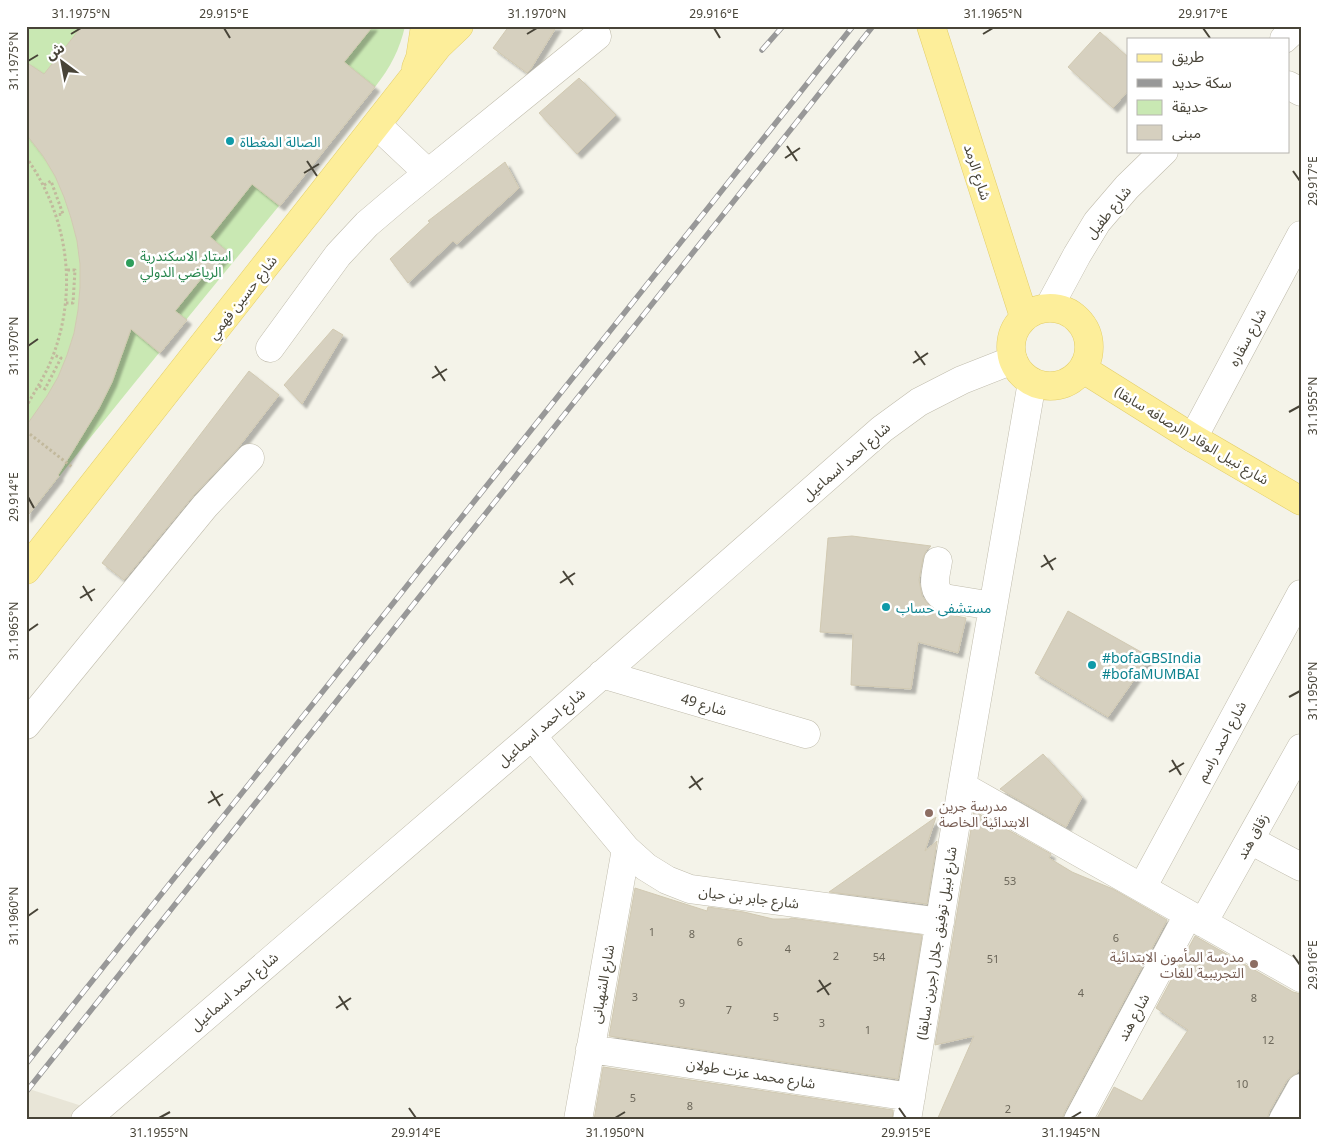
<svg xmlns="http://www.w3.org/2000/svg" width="1327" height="1146" font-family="'Noto Sans','Noto Sans Arabic',sans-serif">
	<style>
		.residential { fill: #e8e5d7 }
		.green { fill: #c9e8b3 }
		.building { fill: #d6d0bf; stroke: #d1c9b2; filter: url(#shadow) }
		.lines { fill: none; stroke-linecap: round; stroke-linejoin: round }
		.minor-casing { stroke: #c0bcac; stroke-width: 29 }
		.major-casing { stroke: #e3ce69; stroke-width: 29 }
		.path { stroke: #c2b99d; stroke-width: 3; stroke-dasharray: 2.5 2.5; stroke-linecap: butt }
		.minor { stroke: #fff; stroke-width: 28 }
		.major { stroke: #fdee9a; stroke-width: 28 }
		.rail-casing { stroke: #989898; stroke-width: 5.5 }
		.rail { stroke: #fff; stroke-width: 4; stroke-dasharray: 11; stroke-linecap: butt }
		.ticks { fill: none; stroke: #484438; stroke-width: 2 }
		.culture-dot { fill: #0f9aa8; stroke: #fff; stroke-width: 2 }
		.leisure-dot { fill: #2e9e5b; stroke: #fff; stroke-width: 2 }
		.education-dot { fill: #8d6e63; stroke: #fff; stroke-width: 2 }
		.labels { text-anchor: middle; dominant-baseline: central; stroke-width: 5; stroke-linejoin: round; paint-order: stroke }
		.number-label { font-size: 11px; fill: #6c675a }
		.culture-label { font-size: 14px; fill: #0d838f; stroke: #fff; text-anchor: start }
		.street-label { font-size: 14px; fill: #484438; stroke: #fff }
		.leisure-label { font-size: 14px; fill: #27864d; stroke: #fff; text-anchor: start }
		.education-label { font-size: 14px; fill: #785e54; stroke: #fff; text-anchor: start }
		.neatline { fill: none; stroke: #484438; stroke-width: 2 }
		.ticks-label { font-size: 12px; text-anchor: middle; fill: #484438 }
	</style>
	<defs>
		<filter id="shadow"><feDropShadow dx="4.5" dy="4.5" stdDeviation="1" flood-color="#0004"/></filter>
	</defs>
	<rect width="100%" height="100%" fill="#f4f3e9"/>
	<!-- residential -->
	<path class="residential" d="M26 1088 82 1106 67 1120H26Z"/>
	<!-- green -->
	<path class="green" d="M26 26H405C400 49 390 68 375 87 260 231 141 373 26 518Z"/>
	<!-- building -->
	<path class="building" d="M82 26H373L344 62 375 87 280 206 252 184 210 237 228 252 212 271 209 269 175 311 187 320 160 353 131 329 112 382 99 408 58 475 59 476 26 518V426L47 396 58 377 67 355 74 333 78 310 80 287V264L77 241 71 218 64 197 55 176 43 156 26 134V62L44 74Z
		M509 26H557L530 70 527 73 493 48Z
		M1100 32 1128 57V91L1113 108 1068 67Z
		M579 78 616 115 577 154 539 113Z
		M505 162 519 188 457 244 453 241 408 283 390 259 430 222 428 221Z
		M333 329 343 335 302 404 284 385Z
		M249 371 279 395 238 448 193 496 124 580 102 563Z
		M852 536 931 546 926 551 923 558 919 580 922 596 927 603 934 610 941 613 966 618 958 653 918 642 911 689 851 685 853 634 820 632 828 538Z
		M1068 611 1150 657 1108 717 1035 673Z
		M1043 754 1082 797 1066 827 1000 789Z
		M974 811 1051 854 1049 858 1072 872 1113 889 1167 920 1064 1113 1062 1120H937L974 1036 935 1045Z
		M936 817 925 851 937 841 927 904 829 892Z
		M635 888 707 911 708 907 744 912 773 919H789L791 918 922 935 898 1079 609 1036Z
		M1195 936 1293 992 1301 994V1066L1297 1073 1293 1075 1287 1080 1269 1112 1267 1120H1096L1114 1087 1142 1101 1188 1030 1156 1008Z
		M603 1067 893 1110 892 1120H594Z"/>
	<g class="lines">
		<!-- minor casing -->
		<g class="minor-casing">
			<path id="minor" d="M1284 39 1298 26
				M1288 85 1301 92
				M377 125 428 173
				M1049 307 1077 255 1097 222 1127 187 1164 151
				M270 348 338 255 367 224 400 196 597 36
				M1193 438 1301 235
				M938 561C936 575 930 589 944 598L993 606
				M602 674 806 734
				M26 725 205 506 250 458
				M532 736 626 849 646 867 667 880 690 889 940 922
				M962 786 1301 978
				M1250 840 1301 867
				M1142 888 1301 594
				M1203 923 1301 748
				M590 1049 911 1097
				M85 1120 532 736 882 429 919 402 962 380 1013 360
				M578 1120 626 849
				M907 1120 962 786 1032 382
				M1078 1120 1188 915
				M1283 1120 1301 1088"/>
		</g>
		<!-- major casing -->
		<g class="major-casing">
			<path id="major" d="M931 26 1024 317
				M416 68 420 58 425 26
				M1011 347a39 39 0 1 1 78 0a39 39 0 1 1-78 0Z
				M1083 369 1193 438 1301 501
				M26 570 438 46 459 26"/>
		</g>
		<!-- path -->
		<path class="path" d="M26 157C67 215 78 286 54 353 47 373 36 389 26 407
			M44 185 51 181 63 214 56 215
			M66 303H73L75 270H67
			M39 386 45 389 61 358 54 355
			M26 431 72 467"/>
		<!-- minor -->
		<use href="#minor" class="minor"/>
		<!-- major -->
		<use href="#major" class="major"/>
		<!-- rail casing -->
		<g class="rail-casing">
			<path id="rail" d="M762 50 783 26
				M26 1064 853 26
				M26 1092 873 26"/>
		</g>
		<!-- rail -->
		<use href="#rail" class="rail"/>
	</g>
	<!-- ticks -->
	<path class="ticks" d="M224 28 230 38M714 28 720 38M1203 28 1210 38M71 34 81 28M527 34 537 28M983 34 993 28M28 61 38 55M787 146 797 161M785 158 800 148M307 161 317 176M1293 171 1300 181M304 173 319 164M28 346 38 339M915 351 925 365M913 363 928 353M435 366 445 381M432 378 447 369M1289 412 1300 406M28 497 34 508M1044 555 1053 570M1041 567 1056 558M563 571 573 585M560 583 575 573M83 586 92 601M80 598 95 589M28 631 38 624M1289 697 1300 691M1172 760 1181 775M1169 772 1184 763M691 776 701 790M689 788 703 778M211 791 220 806M208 803 223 794M28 916 38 909M1293 955 1300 965M819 980 829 995M817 992 831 983M339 996 348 1010M336 1008 351 998M409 1108 416 1118M899 1108 906 1118M159 1118 170 1112M615 1118 625 1112M1071 1118 1081 1112"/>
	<!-- markers -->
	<g class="culture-dot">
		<circle cx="230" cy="141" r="5"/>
		<circle cx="886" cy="607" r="5"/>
		<circle cx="1092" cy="665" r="5"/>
	</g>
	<circle class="leisure-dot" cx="130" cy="263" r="5"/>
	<g class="education-dot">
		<circle cx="929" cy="813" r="5"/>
		<circle cx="1254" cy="964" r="5"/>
	</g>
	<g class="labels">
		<!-- number labels -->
		<g class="number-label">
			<text x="1010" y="880">53</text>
			<text x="652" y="931">1</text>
			<text x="692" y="933">8</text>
			<text x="1116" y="937">6</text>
			<text x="740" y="941">6</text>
			<text x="788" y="948">4</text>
			<text x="836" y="955">2</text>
			<text x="879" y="956">54</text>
			<text x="993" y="958">51</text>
			<text x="1081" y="992">4</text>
			<text x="635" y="996">3</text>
			<text x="1254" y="997">8</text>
			<text x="682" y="1002">9</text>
			<text x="729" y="1009">7</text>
			<text x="776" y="1016">5</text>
			<text x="822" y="1022">3</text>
			<text x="868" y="1029">1</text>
			<text x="1268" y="1039">12</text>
			<text x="1242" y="1083">10</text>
			<text x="633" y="1097">5</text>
			<text x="690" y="1105">8</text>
			<text x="1008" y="1108">2</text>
		</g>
		<!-- culture labels -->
		<g class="culture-label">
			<text x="240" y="141">الصالة المغطاة</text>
			<text x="896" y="607">مستشفى حساب</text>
			<text x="1102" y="657">#bofaGBSIndia<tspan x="1102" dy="16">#bofaMUMBAI</tspan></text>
		</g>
		<!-- street labels -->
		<g class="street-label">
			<text transform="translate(978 172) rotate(72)">شارع الرمد</text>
			<text transform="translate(1108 212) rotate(-51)">شارع طفيل</text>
			<text transform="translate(242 297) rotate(-52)">شارع حسين فهمي</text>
			<text transform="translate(1247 337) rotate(-62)">شارع سقاره</text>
			<text transform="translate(1192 435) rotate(31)">شارع نبيل الوقاد (الرصافه سابقا)</text>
			<text transform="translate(846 461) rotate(-41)">شارع احمد اسماعيل</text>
			<text transform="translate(704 704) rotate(16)">شارع 49</text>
			<text transform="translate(541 727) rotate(-41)">شارع احمد اسماعيل</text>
			<text transform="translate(1221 741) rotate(-62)">شارع احمد راسم</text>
			<text transform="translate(1252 836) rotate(-61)">زقاق هند</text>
			<text transform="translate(749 897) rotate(7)">شارع جابر بن حيان</text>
			<text transform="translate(936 943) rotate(-81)">شارع نبيل توفيق جلال (جرين سابقا)</text>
			<text transform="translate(602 984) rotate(-80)">شارع الشهبانى</text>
			<text transform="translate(234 991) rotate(-41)">شارع احمد اسماعيل</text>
			<text transform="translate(1133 1017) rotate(-62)">شارع هند</text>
			<text transform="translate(751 1073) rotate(9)">شارع محمد عزت طولان</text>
		</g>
		<!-- leisure labels -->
		<g class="leisure-label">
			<text x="140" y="255">استاد الاسكندرية<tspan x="140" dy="16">الرياضي الدولي</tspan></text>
		</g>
		<!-- education labels -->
		<g class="education-label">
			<text x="939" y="805">مدرسة جرين<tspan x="939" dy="16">الابتدائية الخاصة</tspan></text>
			<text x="1244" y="956" text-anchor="end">مدرسة المأمون الابتدائية<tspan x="1244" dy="16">التجريبية للغات</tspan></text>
		</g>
	</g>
	<!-- border -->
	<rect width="1327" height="1146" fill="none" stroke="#ffffff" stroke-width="55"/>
	<!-- legend -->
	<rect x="1127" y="38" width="162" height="115" fill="#ffffff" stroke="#b6b4af"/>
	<rect x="1137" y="54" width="25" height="8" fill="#fdee9a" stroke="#b6b4af"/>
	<text x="1172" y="62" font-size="15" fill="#484438">طريق</text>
	<rect x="1137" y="79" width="25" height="8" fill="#989898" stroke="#b6b4af"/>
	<text x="1172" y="88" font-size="15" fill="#484438">سكة حديد</text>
	<rect x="1137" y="100" width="25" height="15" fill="#c9e8b3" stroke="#b6b4af"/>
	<text x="1172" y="112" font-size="15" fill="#484438">حديقة</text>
	<rect x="1137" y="125" width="25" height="15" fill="#d6d0bf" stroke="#b6b4af"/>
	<text x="1172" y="138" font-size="15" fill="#484438">مبنى</text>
	<!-- north arrow -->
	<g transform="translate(62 62) rotate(328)" stroke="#ffffff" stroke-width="4" paint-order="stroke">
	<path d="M0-4L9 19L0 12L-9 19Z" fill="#484438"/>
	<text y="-8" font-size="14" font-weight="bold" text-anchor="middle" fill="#484438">ش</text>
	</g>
	<rect x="28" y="28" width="1272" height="1090" class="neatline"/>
	<g class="ticks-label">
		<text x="81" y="18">31.1975°N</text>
		<text x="224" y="18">29.915°E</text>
		<text x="537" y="18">31.1970°N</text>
		<text x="714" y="18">29.916°E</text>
		<text x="993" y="18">31.1965°N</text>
		<text x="1203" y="18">29.917°E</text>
		<text transform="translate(14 61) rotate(-90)" y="4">31.1975°N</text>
		<text transform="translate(1313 181) rotate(-90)" y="4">29.917°E</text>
		<text transform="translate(14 346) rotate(-90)" y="4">31.1970°N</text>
		<text transform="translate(1313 406) rotate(-90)" y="4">31.1955°N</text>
		<text transform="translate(14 497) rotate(-90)" y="4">29.914°E</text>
		<text transform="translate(14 631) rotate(-90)" y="4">31.1965°N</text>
		<text transform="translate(1313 691) rotate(-90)" y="4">31.1950°N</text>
		<text transform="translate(14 916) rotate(-90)" y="4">31.1960°N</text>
		<text transform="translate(1313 965) rotate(-90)" y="4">29.916°E</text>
		<text x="159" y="1137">31.1955°N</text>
		<text x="416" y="1137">29.914°E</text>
		<text x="615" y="1137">31.1950°N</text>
		<text x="906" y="1137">29.915°E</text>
		<text x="1071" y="1137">31.1945°N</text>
	</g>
</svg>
